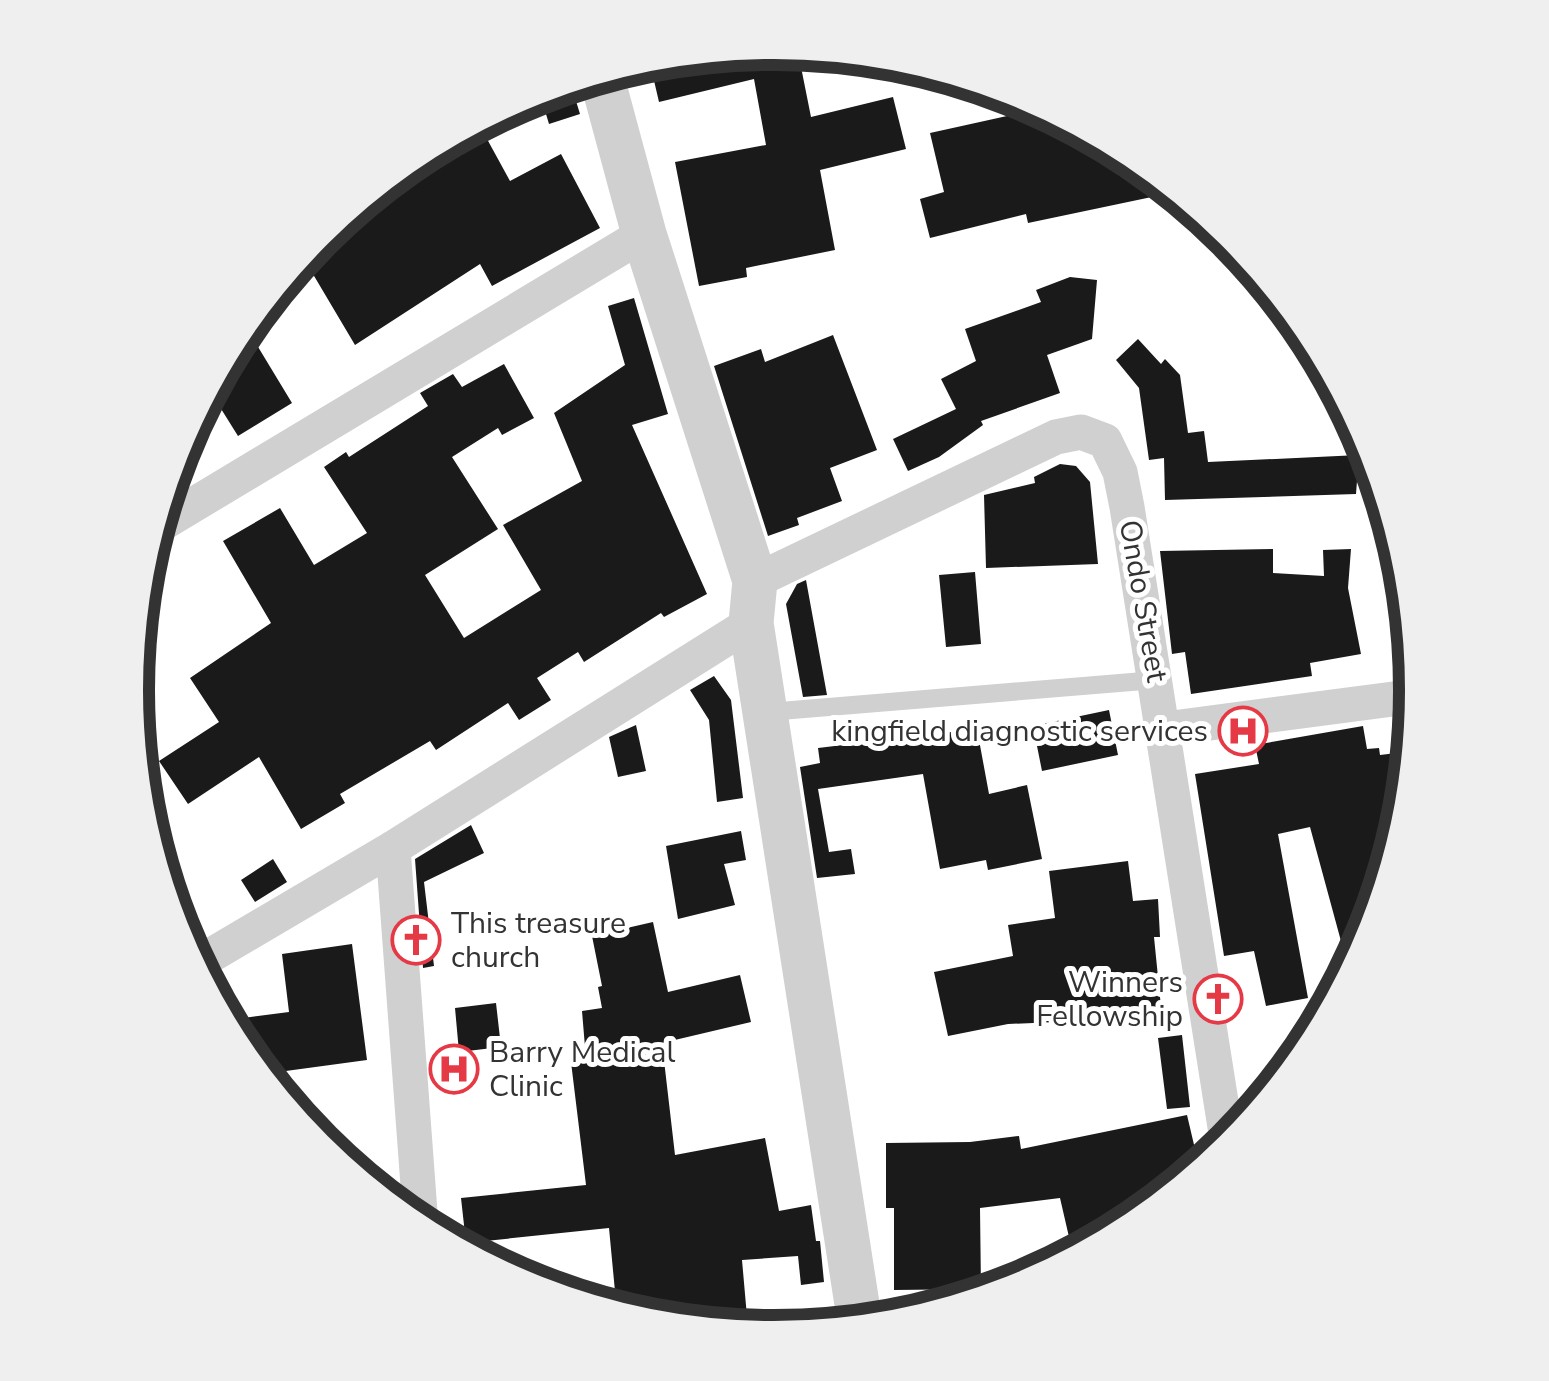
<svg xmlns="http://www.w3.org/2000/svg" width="1549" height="1381" font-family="'Nunito Sans',sans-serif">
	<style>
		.building { fill: #1a1a1a }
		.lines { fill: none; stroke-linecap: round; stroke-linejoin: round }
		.service { stroke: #d0d0d0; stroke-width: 18 }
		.minor { stroke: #d0d0d0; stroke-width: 35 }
		.tertiary { stroke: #d0d0d0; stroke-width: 45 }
		.labels { text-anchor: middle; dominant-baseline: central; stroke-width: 10; stroke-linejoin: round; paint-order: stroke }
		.street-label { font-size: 30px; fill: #333; stroke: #fff }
		.poi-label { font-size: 30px; fill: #333; stroke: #fff; text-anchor: end }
		.rim { fill: none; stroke: #333; stroke-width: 12 }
	</style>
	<rect width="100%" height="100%" fill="#fff"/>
	<!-- building -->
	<path class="building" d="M775 48 798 52 811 117 893 97 906 149 820 170 835 250 746 268 747 277 699 286 675 162 766 145 754 79 659 102 652 72Z
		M572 88 580 114 549 124 540 94Z
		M1002 93 1021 97 1166 194 1028 223 1026 214 930 238 920 199 944 192 930 133 1007 116Z
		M481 128 510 181 561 154 600 228 492 286 480 264 355 345 304 259 320 235Z
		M1070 277 1097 280 1092 339 1047 355 1060 393 981 421 983 425 939 457 908 471 893 439 956 409 941 379 976 361 965 329 1041 302 1036 290Z
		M634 298 668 414 632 425 707 594 664 617 661 613 584 662 578 652 537 678 551 700 519 720 508 703 436 750 430 741 340 794 345 803 301 829 259 757 188 804 159 761 219 722 190 678 271 623 223 541 280 508 314 565 367 533 324 467 346 452 349 457 428 406 420 393 453 374 462 387 504 364 534 418 502 435 498 428 452 457 498 529 425 575 464 638 541 590 503 525 582 481 554 413 625 365 608 306Z
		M833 335 877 450 830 468 842 501 797 518 799 525 768 536 714 366 761 349 765 362Z
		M252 337 292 403 238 436 213 396Z
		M1138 339 1161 364 1165 359 1180 375 1188 433 1204 431 1208 462 1359 455 1356 494 1165 500 1164 458 1149 460 1139 388 1116 360Z
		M1060 464 1076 466 1090 482 1098 564 986 568 984 495 1035 483 1034 477Z
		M1273 549V573L1324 576 1323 550 1351 549 1348 588 1361 654 1310 663 1312 676 1191 694 1185 652 1172 654 1160 551Z
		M975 572 981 644 946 647 939 575Z
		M806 580 827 695 803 697 786 604 797 584Z
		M714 676 731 700 743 798 717 802 709 720 690 690Z
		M1109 710 1118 755 1042 771 1033 726Z
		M636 725 646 771 618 777 609 737Z
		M1363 726 1367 749 1379 748 1380 755 1405 752 1368 937 1348 967 1310 827 1278 834 1308 998 1266 1006 1254 951 1224 956 1195 774 1259 764 1255 745Z
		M977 729 989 794 1027 785 1042 859 988 870 986 860 940 869 923 774 818 789 829 852 851 849 855 874 817 878 800 767 820 763 818 748Z
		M471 825 484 853 424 882 434 966 423 968 415 859Z
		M741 831 746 860 724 864 735 905 678 919 666 846Z
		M273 859 287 882 255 902 241 880Z
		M1128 861 1133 901 1158 899 1160 937H1154L1162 1017 1080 1025V1021L1008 1024 948 1036 934 972 1013 956 1008 925 1055 918 1049 871Z
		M653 922 668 992 740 975 751 1022 662 1043 675 1155 765 1138 779 1211 811 1205 816 1241H820L824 1282 801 1285 798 1256 742 1260 748 1328 616 1302 609 1228 466 1243 461 1198 586 1185 571 1062 586 1059 582 1011 602 1008 598 987 602 986 592 936Z
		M352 944 367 1060 271 1073 236 1019 289 1012 282 954Z
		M496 1003 501 1047 459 1052 455 1008Z
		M1182 1035 1190 1107 1167 1109 1158 1038Z
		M1187 1115 1199 1166 1072 1250 1060 1198 980 1208 981 1289 894 1290V1208H886V1143L970 1142 1019 1136 1021 1149Z"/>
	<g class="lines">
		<!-- service -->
		<path class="service" d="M768 712 1156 680"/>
		<!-- minor -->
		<path class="minor" d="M165 522 644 234
			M755 581 1056 437 1081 432 1105 441 1120 472 1127 507 1228 1146
			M1165 729 1416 696
			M393 848 420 1212
			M198 963 393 848 751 623"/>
		<!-- tertiary -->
		<path class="tertiary" d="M603 82 644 234 755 581 751 623 859 1317"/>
	</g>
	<!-- icons -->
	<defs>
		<g id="hospital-ring" transform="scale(2.5)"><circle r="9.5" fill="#fff" stroke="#e63946" stroke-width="1.5"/><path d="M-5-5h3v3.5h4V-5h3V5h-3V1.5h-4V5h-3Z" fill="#e63946"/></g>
		<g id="church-ring" transform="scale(2.5)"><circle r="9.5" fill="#fff" stroke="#e63946" stroke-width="1.5"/><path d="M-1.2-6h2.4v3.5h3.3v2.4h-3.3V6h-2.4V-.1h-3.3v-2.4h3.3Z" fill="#e63946"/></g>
	</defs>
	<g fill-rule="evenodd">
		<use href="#hospital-ring" x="1243" y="731"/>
		<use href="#church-ring" x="416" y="940"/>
		<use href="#church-ring" x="1218" y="999"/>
		<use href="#hospital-ring" x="454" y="1069"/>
	</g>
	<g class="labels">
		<!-- street labels -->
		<g class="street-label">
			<text transform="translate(1143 601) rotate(80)">Ondo Street</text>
		</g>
		<!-- poi labels -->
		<g class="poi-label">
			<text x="1208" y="731">kingfield diagnostic services</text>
			<text x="451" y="923" text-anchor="start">This treasure<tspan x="451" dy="34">church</tspan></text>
			<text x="1183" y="982">Winners<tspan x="1183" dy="34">Fellowship</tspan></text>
			<text x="489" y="1052" text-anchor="start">Barry Medical<tspan x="489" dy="34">Clinic</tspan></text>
		</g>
	</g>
	<!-- crop -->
	<path d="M0 0H1549V1381H0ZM149 690a625 625 0 1 1 1250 0a625 625 0 1 1-1250 0Z" fill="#efefef" fill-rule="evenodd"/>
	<path class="rim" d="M149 690a625 625 0 1 1 1250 0a625 625 0 1 1-1250 0Z"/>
</svg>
